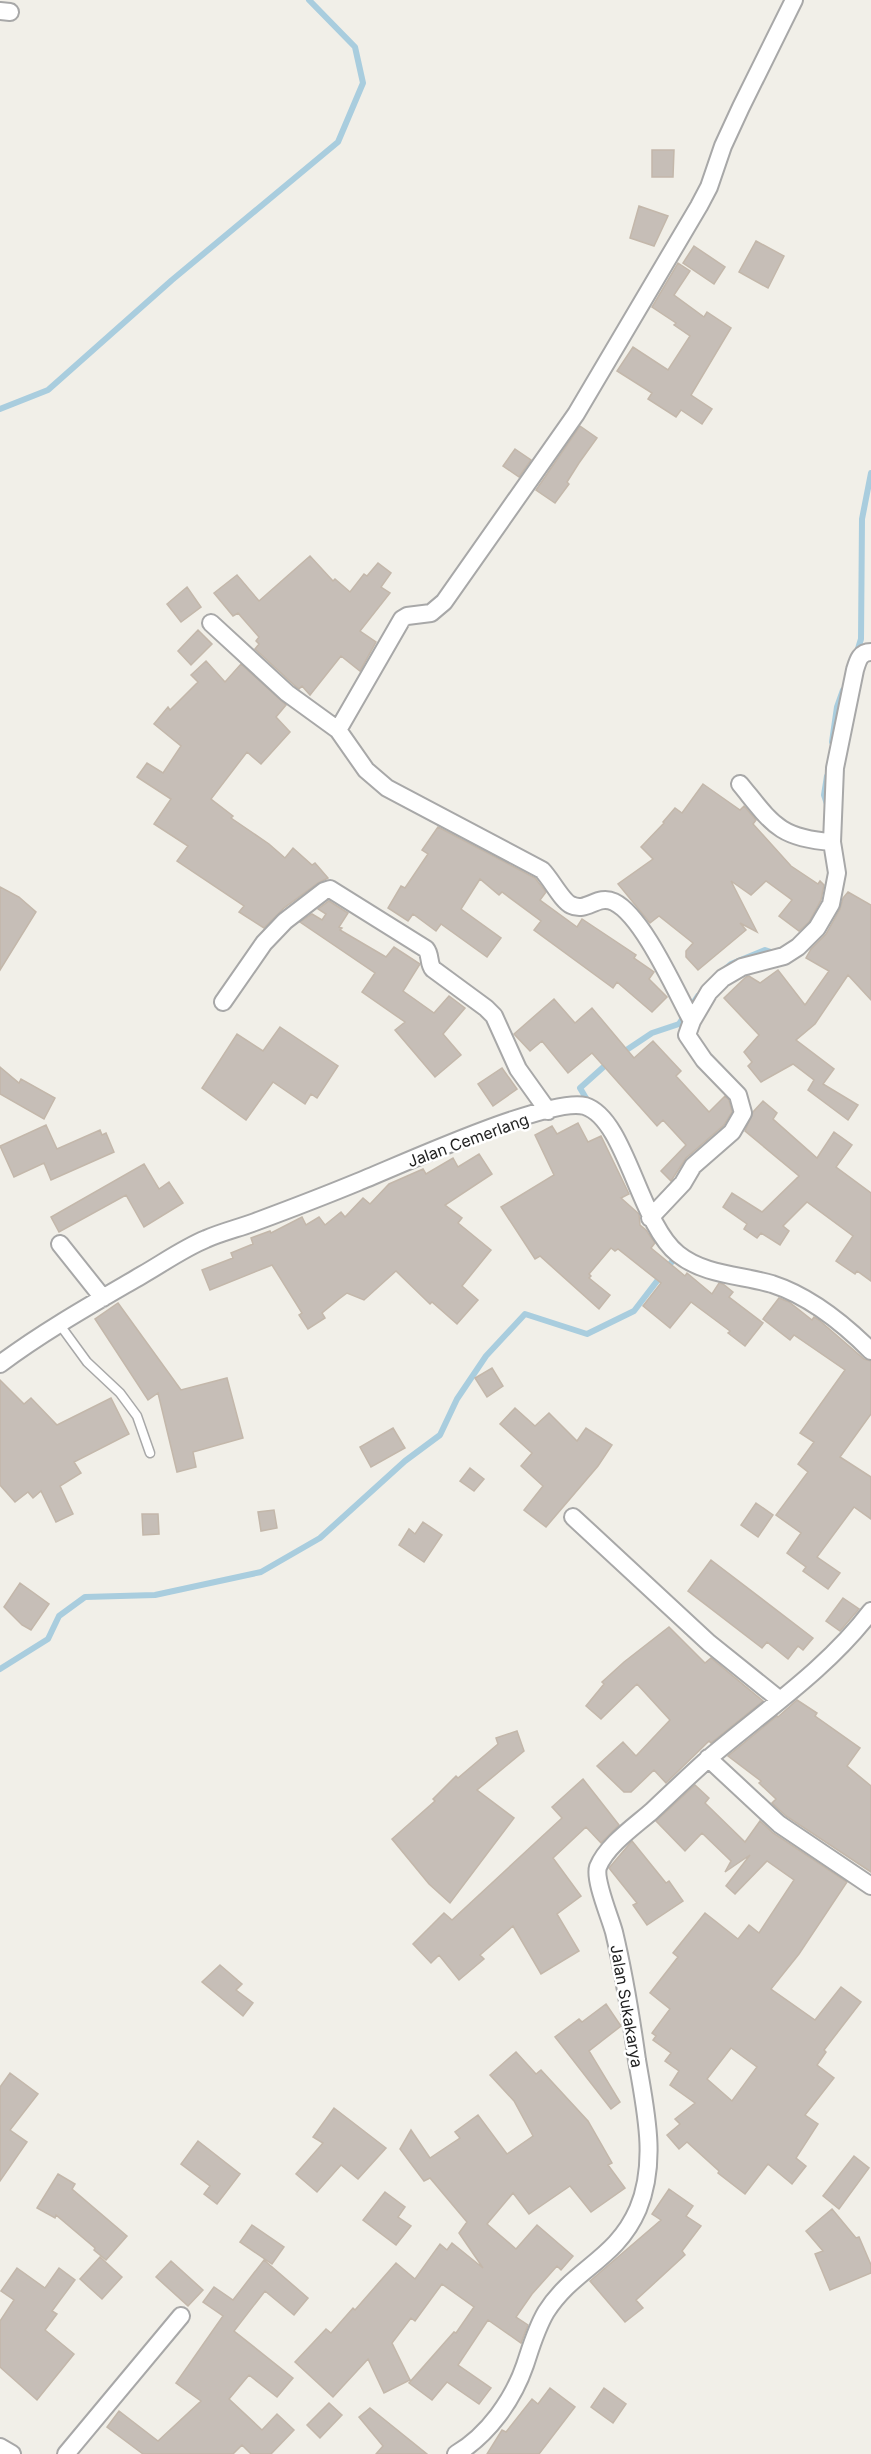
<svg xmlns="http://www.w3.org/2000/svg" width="871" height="2454" font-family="Inter,sans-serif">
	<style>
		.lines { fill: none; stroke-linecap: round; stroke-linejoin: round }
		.stream { stroke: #a9cdde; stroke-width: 6 }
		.building { fill: #c6beb7; stroke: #c3b7aa; stroke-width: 1.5; fill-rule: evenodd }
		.lane-casing { stroke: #a8a8a8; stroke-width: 11 }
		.street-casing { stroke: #a8a8a8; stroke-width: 20 }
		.lane { stroke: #fff; stroke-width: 8 }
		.street { stroke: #fff; stroke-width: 16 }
		.labels { text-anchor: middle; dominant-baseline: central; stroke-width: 5; stroke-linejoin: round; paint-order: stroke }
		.street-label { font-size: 16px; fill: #212121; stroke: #fff }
	</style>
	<rect width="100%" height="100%" fill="#f1efe8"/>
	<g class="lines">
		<!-- stream -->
		<path class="stream" d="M0 409 48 390 172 280 338 142 363 83 355 47 309 0
			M857 652 861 639 862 519 871 473
			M832 742 837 707 843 690
			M827 776 824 795 828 807
			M724 970 731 964 765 950 774 953
			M622 1053 652 1033 679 1024 698 996
			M590 1105 580 1088 609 1062
			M0 1669 48 1639 59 1616 85 1597 155 1595 261 1572 320 1538 405 1461 440 1435 457 1399 486 1356 525 1314 587 1334 634 1311 674 1259 670 1253"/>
	</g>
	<!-- building -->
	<path class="building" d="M652 150H674L673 177H652Z
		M639 206 668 216 654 246 630 238Z
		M756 241 784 256 768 288 739 272Z
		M694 246 725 267 714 284 683 263Z
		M678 263 690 271 674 295 704 317 707 312 731 328 691 395 712 409 702 424 681 410 676 417 648 399 652 393 617 371 633 347 668 370 690 336 674 325 676 323 652 307Z
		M580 426 597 438 579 463 567 482 569 484 555 503 536 490Z
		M515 449 531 460 519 477 503 466Z
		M310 556 333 581 335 579 350 592 364 574 367 576 378 563 391 573 381 587 390 593 360 631 376 642 360 671 341 656 310 695 302 686 299 689 294 685 255 649 259 644 256 641 259 637 238 613 233 616 214 593 237 575 259 601Z
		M187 587 201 607 181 622 167 604Z
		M198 630 212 644 191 665 178 651Z
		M206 661 225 682 241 664 286 705 276 717 290 732 261 764 247 752 211 799 233 816 231 818 269 844 285 858 293 848 312 865 315 863 328 878 318 883 284 908 264 928 239 912 244 906 177 861 188 846 154 824 171 799 137 777 147 763 163 773 181 746 154 724 168 707 170 710 198 682 191 675Z
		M703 784 740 810 744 806 756 820 753 824 791 866 818 884 820 881 824 885 821 900 809 922 799 931 779 916 792 900 766 881 751 895 731 881 757 932 740 923 746 930 698 970 686 957V951L693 943 659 916 650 923 618 884 653 859 641 847 664 823 663 822 675 808 682 813Z
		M438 827 535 878 546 892 540 900 577 927 582 919 636 955 634 958 654 972 649 979 667 997 652 1012 617 982 613 988 534 930 541 921 502 892 499 895 480 879 461 909 501 938 487 957 441 924 436 931 413 914 408 921 388 908 401 886 405 888 428 854 422 850Z
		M0 887 19 897 36 912 0 970Z
		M848 892 871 905V1000L848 975 815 1024 796 1040 834 1069 823 1084 858 1105 848 1120 808 1090 814 1080 793 1064 761 1082 748 1066 752 1062 744 1052 759 1035 724 998 746 977 749 976 760 983 778 970 805 1005 829 971 806 958 811 949 826 934 840 909 843 898Z
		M329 901 348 913 339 927 342 928 340 930 386 957 394 947 420 964 403 991 434 1013 449 996 465 1008 443 1034 461 1055 435 1077 395 1030 405 1022 362 992 375 973 300 922 312 914 322 920 326 914 318 909Z
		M554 999 575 1023 592 1008 634 1058 653 1041 681 1071 676 1076 709 1112 725 1096 729 1100 732 1112 724 1125 686 1158 671 1181 661 1171 686 1145 663 1120 657 1126 592 1053 568 1073 542 1041 530 1051 514 1034Z
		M280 1027 338 1066 317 1098 311 1094 305 1104 273 1082 246 1120 202 1088 237 1034 263 1051Z
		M0 1067 19 1083 21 1079 55 1098 44 1119 0 1094Z
		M502 1068 517 1089 493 1106 478 1084Z
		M763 1101 777 1113 773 1119 817 1158 834 1132 852 1145 836 1167 871 1193V1281L857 1271 855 1274 836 1261 853 1236 807 1202 783 1226 789 1231 780 1245 761 1233 757 1238 744 1229 747 1224 723 1207 732 1193 762 1212 799 1176 745 1131 753 1112Z
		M578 1123 588 1142 601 1136 629 1194 621 1198 639 1214 640 1225 646 1230 655 1243 651 1248 685 1276 687 1273 712 1294 719 1283 723 1284 733 1292 729 1297 763 1323 745 1346 728 1333 730 1331 691 1302 670 1328 643 1306 661 1283 618 1249 615 1251 611 1248 589 1274 591 1276 589 1278 610 1295 599 1309 540 1256 535 1259 501 1207 554 1175 535 1135 552 1126 557 1134Z
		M46 1125 57 1149 100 1130 102 1135 106 1133 114 1152 51 1180 44 1163 14 1177 0 1146Z
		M479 1154 492 1174 445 1205 462 1218 458 1223 491 1250 462 1286 478 1300 457 1324 432 1302 430 1304 396 1271 364 1300 347 1293 339 1299 322 1313 325 1318 308 1329 299 1315 302 1313 272 1265 210 1290 202 1270 233 1258 231 1253 253 1244 251 1238 270 1231 271 1233 302 1217 306 1225 319 1217 325 1225 341 1212 345 1217 363 1198 370 1204 389 1184 423 1169 426 1174 453 1158 458 1167Z
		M144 1164 159 1189 169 1182 183 1203 144 1227 126 1195 59 1232 51 1217Z
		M779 1298 789 1302 812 1320 814 1317 819 1320 864 1359 871 1361V1414L840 1457 871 1477V1519L854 1507 817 1557 840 1573 828 1589 803 1571 806 1567 787 1553 801 1533 776 1515 808 1472 798 1464 814 1442 800 1433 845 1370 794 1335 790 1340 763 1319Z
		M118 1303 181 1390 227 1378 243 1438 193 1452 196 1467 177 1472 158 1393 148 1400 95 1319Z
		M492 1368 503 1386 487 1397 475 1378Z
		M0 1380 24 1404 31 1398 57 1425 111 1398 129 1434 74 1462 81 1473 60 1486 73 1514 56 1522 41 1491 33 1498 28 1492 15 1502 0 1485Z
		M515 1408 535 1426 549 1413 577 1441 586 1428 612 1445 598 1466 546 1527 524 1510 543 1486 521 1466 532 1453 500 1424Z
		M393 1428 405 1448 371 1467 360 1447Z
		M470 1468 484 1479 474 1491 460 1481Z
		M756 1503 773 1515 758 1537 741 1525Z
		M274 1510 277 1528 261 1531 258 1512Z
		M142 1514H158L159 1534 143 1535Z
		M423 1522 442 1535 424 1562 399 1545 409 1529 415 1534Z
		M711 1560 813 1638 803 1650 798 1646 788 1659 767 1642 762 1648 688 1591Z
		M20 1583 49 1604 31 1630 22 1625 4 1607Z
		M843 1598 859 1609 840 1631 826 1621Z
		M669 1627 705 1663 711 1658 763 1701 711 1743 709 1741 666 1783 654 1770 631 1792H624L597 1766 623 1742 636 1756 670 1720 637 1684 601 1719 586 1706 604 1684 602 1682 624 1662Z
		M797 1700 817 1713 815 1716 860 1748 847 1766 871 1786V1872L786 1816 772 1803 776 1799 759 1783 761 1781 728 1756 777 1716 778 1717Z
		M517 1731 524 1751 477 1790 514 1818 450 1903 429 1884 392 1839 435 1801 433 1799 456 1776 458 1778 498 1744 496 1738Z
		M583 1779 619 1825 601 1843 586 1827 553 1858 581 1896 557 1914 579 1951 541 1974 513 1926 480 1955 484 1959 459 1980 439 1955 431 1963 413 1944 444 1913 452 1920 562 1818 552 1807Z
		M695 1785 709 1798 705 1803 745 1842 760 1821 773 1833 847 1882 799 1954 771 1989 815 2020 841 1987 861 2002 824 2050 826 2052 817 2065 834 2078 805 2115 818 2124 796 2158 806 2166 792 2184 768 2164 745 2194 718 2173 719 2171 687 2142 679 2149 667 2135 680 2124 675 2119 695 2103 670 2085 679 2071 665 2061 671 2053 653 2040 656 2036 652 2033 670 2009 650 1993 678 1957 673 1953 705 1913 738 1939 749 1925 759 1933 794 1880 767 1861 735 1894 726 1886 750 1855 725 1872 731 1861 702 1833 685 1851 656 1821ZM731 2048 757 2067 732 2101 707 2079Z
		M632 1841 666 1883 669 1881 683 1901 647 1925 633 1905 637 1903 609 1868Z
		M220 1965 242 1984 236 1990 253 2003 243 2016 202 1982Z
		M606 2004 621 2026 589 2051 620 2102 611 2109 555 2037 579 2019 582 2022Z
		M516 2052 536 2074 541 2070 588 2121 612 2163 608 2165 625 2188 591 2212 570 2186 529 2214 513 2193 487 2224 516 2249 537 2225 573 2256 561 2270 557 2266 532 2294 516 2317 528 2325 521 2343 488 2320 458 2365 491 2388 479 2404 447 2382 432 2400 409 2383 454 2332 456 2333 474 2307 442 2284 415 2321 411 2318 392 2343 410 2380 384 2393 368 2359 333 2397 295 2362 326 2329 331 2333 353 2308 355 2310 396 2263 415 2279 440 2244 447 2250 452 2243 483 2268 459 2233 467 2222 430 2178 424 2181 400 2149 411 2130 430 2158 460 2138 455 2132 478 2115 507 2154 533 2136 514 2101 490 2075Z
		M10 2073 38 2094 10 2130 27 2142 0 2181V2087Z
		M334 2108 386 2148 358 2179 341 2165 317 2192 296 2174 323 2143 313 2137Z
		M198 2141 240 2174 217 2204 204 2194 210 2186 181 2164Z
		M854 2156 869 2168 839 2209 823 2196Z
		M58 2174 75 2184 72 2189 127 2236 106 2260 94 2250 95 2248 56 2215 55 2218 37 2208Z
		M669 2189 693 2206 686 2216 701 2226 682 2251 685 2255 636 2300 643 2308 625 2322 590 2281 661 2220 652 2214Z
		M385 2192 405 2207 398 2217 411 2226 396 2245 363 2220Z
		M832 2209 856 2238 859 2237 871 2265V2273L830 2290 815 2254 823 2251 806 2231Z
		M252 2225 284 2247 272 2264 240 2242Z
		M100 2257 122 2277 102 2299 80 2279Z
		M264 2260 308 2298 294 2315 265 2291 234 2331 293 2378 277 2397 249 2375 229 2399 262 2430 277 2414 294 2430 271 2454H251L242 2445 233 2454H143L107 2427 119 2411 158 2441 201 2401 176 2383 223 2316 203 2302 214 2287 233 2300Z
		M171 2261 203 2290 188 2306 156 2277Z
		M17 2268 45 2288 59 2268 75 2280 52 2311 57 2314 45 2330 74 2354 37 2400 0 2367V2321L14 2300 1 2291Z
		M550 2388 575 2407 539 2454H487L502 2430 506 2432 532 2399 538 2404Z
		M604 2388 626 2404 613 2423 591 2407Z
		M329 2403 342 2415 320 2438 307 2425Z
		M370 2408 427 2454H376L383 2446 359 2417Z"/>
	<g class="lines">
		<!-- lane casing -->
		<g class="lane-casing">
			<path id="lane" d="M60 1325 87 1362 120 1393 137 1416 150 1453"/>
		</g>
		<!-- street casing -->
		<g class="street-casing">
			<path id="street" d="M0 11 10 12
				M211 623 287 693 338 730 366 770 387 788 542 870C551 879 562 901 571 905 587 913 597 894 614 902 643 916 676 992 692 1021
				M338 730 402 619 407 616 431 613 444 602 576 414 699 206 709 187 723 146 741 107 794 0
				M740 784C772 823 778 838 832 842
				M223 1002 264 943 285 921 324 891 330 889 426 949C431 955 428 963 433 969L486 1008 494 1016 518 1069 548 1111
				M650 1218 683 1183 693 1166 732 1132 743 1113 738 1095 704 1060 687 1035 692 1021 709 992 723 978 742 967 784 956 798 947 817 928 831 904 837 873 832 842 835 768 855 670C858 660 860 652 871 652
				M60 1244 103 1298
				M0 1364C44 1331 94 1303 142 1275 163 1263 184 1248 206 1239 222 1232 239 1228 255 1222 290 1209 324 1196 358 1182 398 1166 550 1096 585 1106 626 1119 639 1223 678 1254 704 1275 741 1275 772 1284 809 1296 844 1324 871 1351
				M573 1517 709 1643 780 1700
				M708 1758 779 1824 871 1886
				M0 2447 12 2454
				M66 2454 181 2316
				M456 2454C488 2435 513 2400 525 2365 531 2347 536 2329 546 2312 574 2268 616 2260 638 2209 658 2161 645 2108 637 2060 631 2017 624 1974 614 1932 610 1917 594 1880 598 1867 607 1845 635 1826 652 1811 671 1793 690 1775 709 1758 764 1711 827 1669 871 1611"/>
		</g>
		<!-- lane -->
		<use href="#lane" class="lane"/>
		<!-- street -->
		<use href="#street" class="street"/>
	</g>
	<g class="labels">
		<!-- street labels -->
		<g class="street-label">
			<text transform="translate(468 1140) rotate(-20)">Jalan Cemerlang</text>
			<text transform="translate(627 2006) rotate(80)">Jalan Sukakarya</text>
		</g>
	</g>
</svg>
